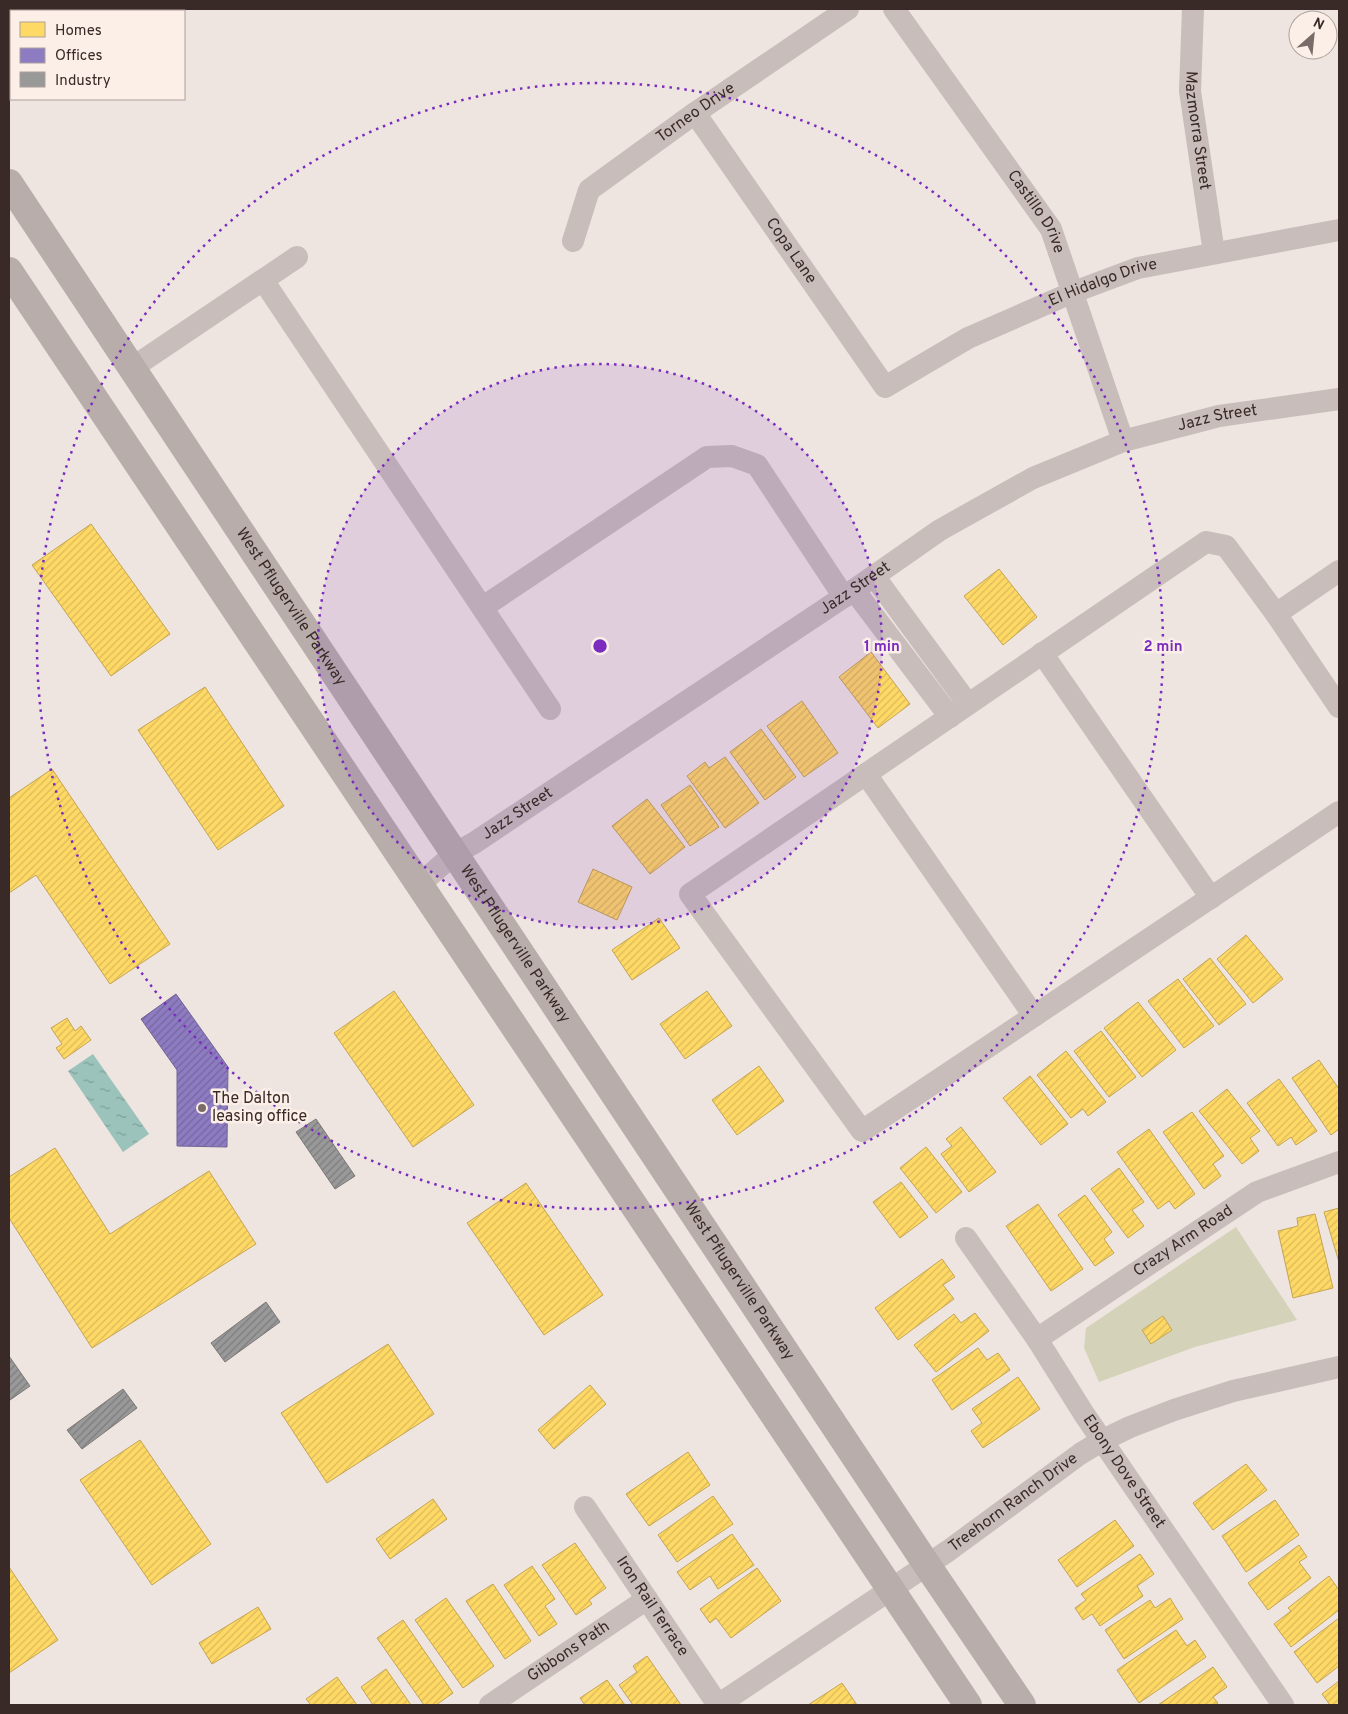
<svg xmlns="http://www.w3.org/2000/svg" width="1348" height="1714" font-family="Overpass,sans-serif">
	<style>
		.park { fill: #d4d3ba }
		.water { fill: url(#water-ripples) }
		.homes { fill: url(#homes-hatch); stroke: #c4a453 }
		.offices { fill: url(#offices-hatch); stroke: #746394 }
		.industry { fill: url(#industry-hatch); stroke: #7c7877 }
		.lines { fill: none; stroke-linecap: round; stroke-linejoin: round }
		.minor { stroke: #c8bdba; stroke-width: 22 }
		.secondary { stroke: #b8adaa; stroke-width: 28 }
		.ring { fill: none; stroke: #7b2cbf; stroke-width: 2.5; stroke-dasharray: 2.5 5 }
		.poi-dot { fill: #786b68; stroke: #fbefe8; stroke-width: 2 }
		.labels { text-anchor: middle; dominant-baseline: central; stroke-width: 5; stroke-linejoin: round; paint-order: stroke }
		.street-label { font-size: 16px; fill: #392a27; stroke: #fbefe8 }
		.poi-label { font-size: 16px; fill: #392a27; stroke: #fbefe8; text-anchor: start }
		.centre { fill: #7b2cbf; stroke: #fbefe8; stroke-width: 2.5 }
		.ring-label { font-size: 15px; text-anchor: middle; font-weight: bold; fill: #7b2cbf; stroke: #fbefe8; stroke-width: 5; stroke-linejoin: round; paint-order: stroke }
	</style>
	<defs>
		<pattern id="water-ripples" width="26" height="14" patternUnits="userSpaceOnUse" patternTransform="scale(1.25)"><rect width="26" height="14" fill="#9bc3bb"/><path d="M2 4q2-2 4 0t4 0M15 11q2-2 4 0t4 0" fill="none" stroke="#7f9f98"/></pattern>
		<pattern id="homes-hatch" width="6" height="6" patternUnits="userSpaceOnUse" patternTransform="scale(1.25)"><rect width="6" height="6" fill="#ffd966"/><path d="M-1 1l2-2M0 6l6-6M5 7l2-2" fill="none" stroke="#dbba58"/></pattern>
		<pattern id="offices-hatch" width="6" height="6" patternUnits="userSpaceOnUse" patternTransform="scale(1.25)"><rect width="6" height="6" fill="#8e7cc3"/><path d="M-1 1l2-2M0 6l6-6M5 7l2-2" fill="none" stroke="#75669e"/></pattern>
		<pattern id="industry-hatch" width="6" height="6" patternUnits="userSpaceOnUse" patternTransform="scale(1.25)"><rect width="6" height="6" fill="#999"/><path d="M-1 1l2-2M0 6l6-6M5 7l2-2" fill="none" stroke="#7e7d7d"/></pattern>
	</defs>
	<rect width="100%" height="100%" fill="#eee5e1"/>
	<!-- park -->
	<path class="park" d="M1236 1227 1297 1320 1195 1347 1099 1382 1084 1348 1086 1328Z"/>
	<!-- water -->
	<path class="water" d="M93 1054 149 1134 123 1152 68 1071Z"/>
	<!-- homes -->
	<path class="homes" d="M91 524 170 634 111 676 32 565Z
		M999 569 1037 617 1003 645 964 596Z
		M871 652 910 704 878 728 839 677Z
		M205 687 284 806 218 850 138 730Z
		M802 701 838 753 804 777 767 726Z
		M761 729 796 777 765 800 730 752Z
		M725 757 759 803 725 828 687 776 705 762 709 768Z
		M52 769 170 944 110 984 36 875 9 893V798Z
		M690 785 719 827 690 846 661 805Z
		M647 799 685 847 650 874 612 826Z
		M593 869 632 887 617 920 578 902Z
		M659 918 680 948 632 980 612 950Z
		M1246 935 1283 979 1253 1003 1217 959Z
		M1210 958 1246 1004 1219 1025 1183 979Z
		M1178 979 1214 1026 1184 1048 1148 1001Z
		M394 991 474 1105 413 1147 334 1033Z
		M707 991 732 1026 685 1059 660 1024Z
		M1138 1002 1176 1050 1142 1077 1104 1028Z
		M67 1018 75 1031 81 1026 91 1040 64 1059 56 1048 62 1044 51 1028Z
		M1101 1031 1136 1077 1109 1097 1074 1051Z
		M1066 1051 1106 1102 1088 1116 1083 1109 1071 1118 1037 1075Z
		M1319 1060 1339 1089V1129L1331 1135 1292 1078Z
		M759 1066 784 1101 737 1135 712 1100Z
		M1030 1076 1068 1124 1041 1145 1003 1098Z
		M1279 1079 1317 1131 1296 1145 1291 1137 1278 1146 1247 1103Z
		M1227 1089 1260 1131 1250 1138 1259 1151 1242 1164 1199 1111Z
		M1192 1112 1224 1156 1213 1164 1221 1176 1204 1189 1163 1132Z
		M961 1127 996 1172 969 1192 941 1154 952 1146 946 1139Z
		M1149 1129 1195 1194 1175 1209 1169 1201 1158 1209 1117 1152Z
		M926 1147 962 1192 936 1213 900 1168Z
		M55 1148 110 1234 209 1171 256 1244 92 1348 9 1218V1177Z
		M1119 1168 1144 1202 1132 1210 1144 1226 1128 1238 1091 1189Z
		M901 1182 928 1217 900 1238 873 1202Z
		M526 1183 603 1295 544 1335 467 1223Z
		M1085 1195 1112 1232 1104 1239 1114 1253 1095 1266 1058 1215Z
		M1038 1204 1083 1269 1051 1291 1006 1226Z
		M1339 1208V1262L1324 1212Z
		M1315 1214 1333 1288 1293 1298 1278 1231 1298 1226 1297 1218Z
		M942 1259 955 1277 943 1285 954 1299 898 1340 875 1308Z
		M975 1313 989 1331 936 1372 914 1345 954 1314 961 1323Z
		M1163 1316 1172 1330 1151 1344 1142 1330Z
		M388 1344 434 1414 327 1483 281 1413Z
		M978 1348 987 1360 998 1353 1010 1370 952 1410 932 1380Z
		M1018 1377 1040 1409 983 1448 971 1431 982 1423 972 1409Z
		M590 1385 606 1404 554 1449 538 1430Z
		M140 1440 211 1544 152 1585 80 1480Z
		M688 1452 710 1485 649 1526 626 1494Z
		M1246 1464 1267 1490 1213 1530 1193 1503Z
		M713 1496 733 1524 677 1562 658 1535Z
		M433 1499 447 1519 390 1559 376 1539Z
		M1275 1500 1299 1535 1246 1572 1222 1536Z
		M1115 1520 1134 1546 1077 1587 1058 1560Z
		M732 1534 754 1565 718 1589 710 1576 690 1590 677 1572Z
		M575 1543 606 1588 589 1600 592 1604 576 1615 542 1565Z
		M1299 1545 1307 1557 1299 1562 1311 1578 1268 1610 1248 1583Z
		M1140 1554 1154 1574 1137 1586 1143 1596 1100 1626 1092 1614 1083 1620 1075 1608 1086 1600 1081 1594Z
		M532 1566 555 1599 545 1606 557 1624 539 1636 504 1585Z
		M9 1567 58 1640 9 1673Z
		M757 1568 781 1601 731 1638 716 1618 710 1623 700 1609Z
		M1329 1576 1339 1590V1610L1291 1647 1274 1624 1291 1611 1288 1608Z
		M493 1584 531 1641 505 1659 466 1601Z
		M446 1598 494 1666 463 1688 415 1620Z
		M1170 1598 1183 1619 1124 1659 1105 1630 1150 1600 1155 1608Z
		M258 1607 271 1629 212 1664 199 1643Z
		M1339 1618V1666L1317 1683 1294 1652Z
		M403 1620 453 1693 436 1705H424L377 1638Z
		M1176 1630 1187 1646 1195 1640 1206 1657 1139 1703 1117 1670Z
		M647 1656 681 1705H633L619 1685 637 1672 633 1666Z
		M1213 1667 1227 1687 1213 1697 1218 1703 1214 1705H1158Z
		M386 1669 411 1705H373L361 1687Z
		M337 1677 357 1705H311L306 1699Z
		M607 1680 625 1705H585L580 1698Z
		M1339 1681V1705H1330L1322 1694Z
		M842 1683 857 1705H808Z"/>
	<!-- offices -->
	<path class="offices" d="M176 994 228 1067 227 1147 177 1146V1070L141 1019Z"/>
	<!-- industry -->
	<path class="industry" d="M316 1119 355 1176 335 1189 296 1132Z
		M266 1302 280 1322 225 1362 211 1343Z
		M9 1356 30 1386 10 1400 9 1399Z
		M123 1389 137 1408 82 1449 67 1430Z"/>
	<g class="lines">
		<!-- minor -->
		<g class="minor">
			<path id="s1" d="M894 9 1051 229 1123 441"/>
			<path id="s2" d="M1193 9 1190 91 1214 253"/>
			<path id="s3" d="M695 113 885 387 968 338 1071 293 1138 268 1339 230"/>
			<path id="s4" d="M573 241 589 190 695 113 848 9"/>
			<path d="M263 280 550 709"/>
			<path d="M132 368 297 257"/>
			<path d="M1339 571 1276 614 1226 546 1206 542 690 894 862 1131 1339 812"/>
			<path d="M874 576 968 704"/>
			<path d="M854 590 950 717"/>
			<path d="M483 607 707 457 732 456 757 465 844 597"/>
			<path d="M1276 614 1339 707"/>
			<path d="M1042 653 1211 898"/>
			<path d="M866 774 1034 1016"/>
			<path id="s5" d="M419 885 454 854 474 843 854 590 940 530 1033 478 1123 441 1219 416 1339 399"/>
			<path id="s6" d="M966 1238 1037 1339 1084 1414 1283 1705"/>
			<path id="s7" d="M1037 1339 1257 1192 1339 1162"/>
			<path id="s8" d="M585 1507 718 1705"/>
			<path id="s9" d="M490 1705 647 1599"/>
			<path id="s10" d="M718 1705 948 1551 1080 1454 1103 1440 1130 1427 1174 1410 1233 1391 1339 1367"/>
		</g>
		<!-- secondary -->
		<g class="secondary">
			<path id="s11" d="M9 183 927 1565 1022 1705"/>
			<path d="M9 271 968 1705"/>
		</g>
	</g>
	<!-- distance rings -->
	<circle cx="600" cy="646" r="282" fill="#7b2cbf" fill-opacity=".12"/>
	<g class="ring">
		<circle cx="600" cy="646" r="282"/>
		<circle cx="600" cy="646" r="563"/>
	</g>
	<!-- markers -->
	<circle class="poi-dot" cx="202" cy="1108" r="5"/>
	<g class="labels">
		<!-- street labels -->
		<g class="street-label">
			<text stroke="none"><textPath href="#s4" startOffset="185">Torneo Drive</textPath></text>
			<text stroke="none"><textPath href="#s2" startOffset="122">Mazmorra Street</textPath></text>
			<text stroke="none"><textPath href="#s1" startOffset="248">Castillo Drive</textPath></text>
			<text stroke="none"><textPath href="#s3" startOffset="168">Copa Lane</textPath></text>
			<text stroke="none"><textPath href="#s3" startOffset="576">El Hidalgo Drive</textPath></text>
			<text stroke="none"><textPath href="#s5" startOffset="932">Jazz Street</textPath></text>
			<text stroke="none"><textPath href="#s5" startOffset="528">Jazz Street</textPath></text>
			<text stroke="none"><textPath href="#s11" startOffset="509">West Pflugerville Parkway</textPath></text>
			<text stroke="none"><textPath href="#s5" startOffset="122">Jazz Street</textPath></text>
			<text stroke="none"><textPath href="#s11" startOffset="914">West Pflugerville Parkway</textPath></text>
			<text stroke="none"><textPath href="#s7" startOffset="176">Crazy Arm Road</textPath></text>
			<text stroke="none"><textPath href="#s11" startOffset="1319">West Pflugerville Parkway</textPath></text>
			<text stroke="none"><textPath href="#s6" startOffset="282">Ebony Dove Street</textPath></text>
			<text stroke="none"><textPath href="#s10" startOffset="358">Treehorn Ranch Drive</textPath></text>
			<text stroke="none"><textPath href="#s8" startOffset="120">Iron Rail Terrace</textPath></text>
			<text stroke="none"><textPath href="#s9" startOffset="95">Gibbons Path</textPath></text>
		</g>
		<!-- poi labels -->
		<g class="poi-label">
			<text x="212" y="1099">The Dalton<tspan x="212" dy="18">leasing office</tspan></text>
		</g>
	</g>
	<circle cx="600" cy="646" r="8" class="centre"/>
	<g class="ring-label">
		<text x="882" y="651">1 min</text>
		<text x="1163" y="651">2 min</text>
	</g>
	<!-- border -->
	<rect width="1348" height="1714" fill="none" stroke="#392a27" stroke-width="20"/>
	<!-- legend -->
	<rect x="10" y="10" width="175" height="90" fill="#fbefe8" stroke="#ada09b"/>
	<rect x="20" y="22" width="25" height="15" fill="#ffd966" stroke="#ada09b"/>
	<text x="55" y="35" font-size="15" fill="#392a27">Homes</text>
	<rect x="20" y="48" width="25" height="15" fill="#8e7cc3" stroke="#ada09b"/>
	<text x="55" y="60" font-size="15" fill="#392a27">Offices</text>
	<rect x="20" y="72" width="25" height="15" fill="#999999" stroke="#ada09b"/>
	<text x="55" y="85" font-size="15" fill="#392a27">Industry</text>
	<!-- north arrow -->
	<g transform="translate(1313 35) rotate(27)"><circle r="24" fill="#fbefe8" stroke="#ada09b"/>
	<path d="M0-4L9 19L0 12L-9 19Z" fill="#786b68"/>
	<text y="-8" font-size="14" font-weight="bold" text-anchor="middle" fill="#392a27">N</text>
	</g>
</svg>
